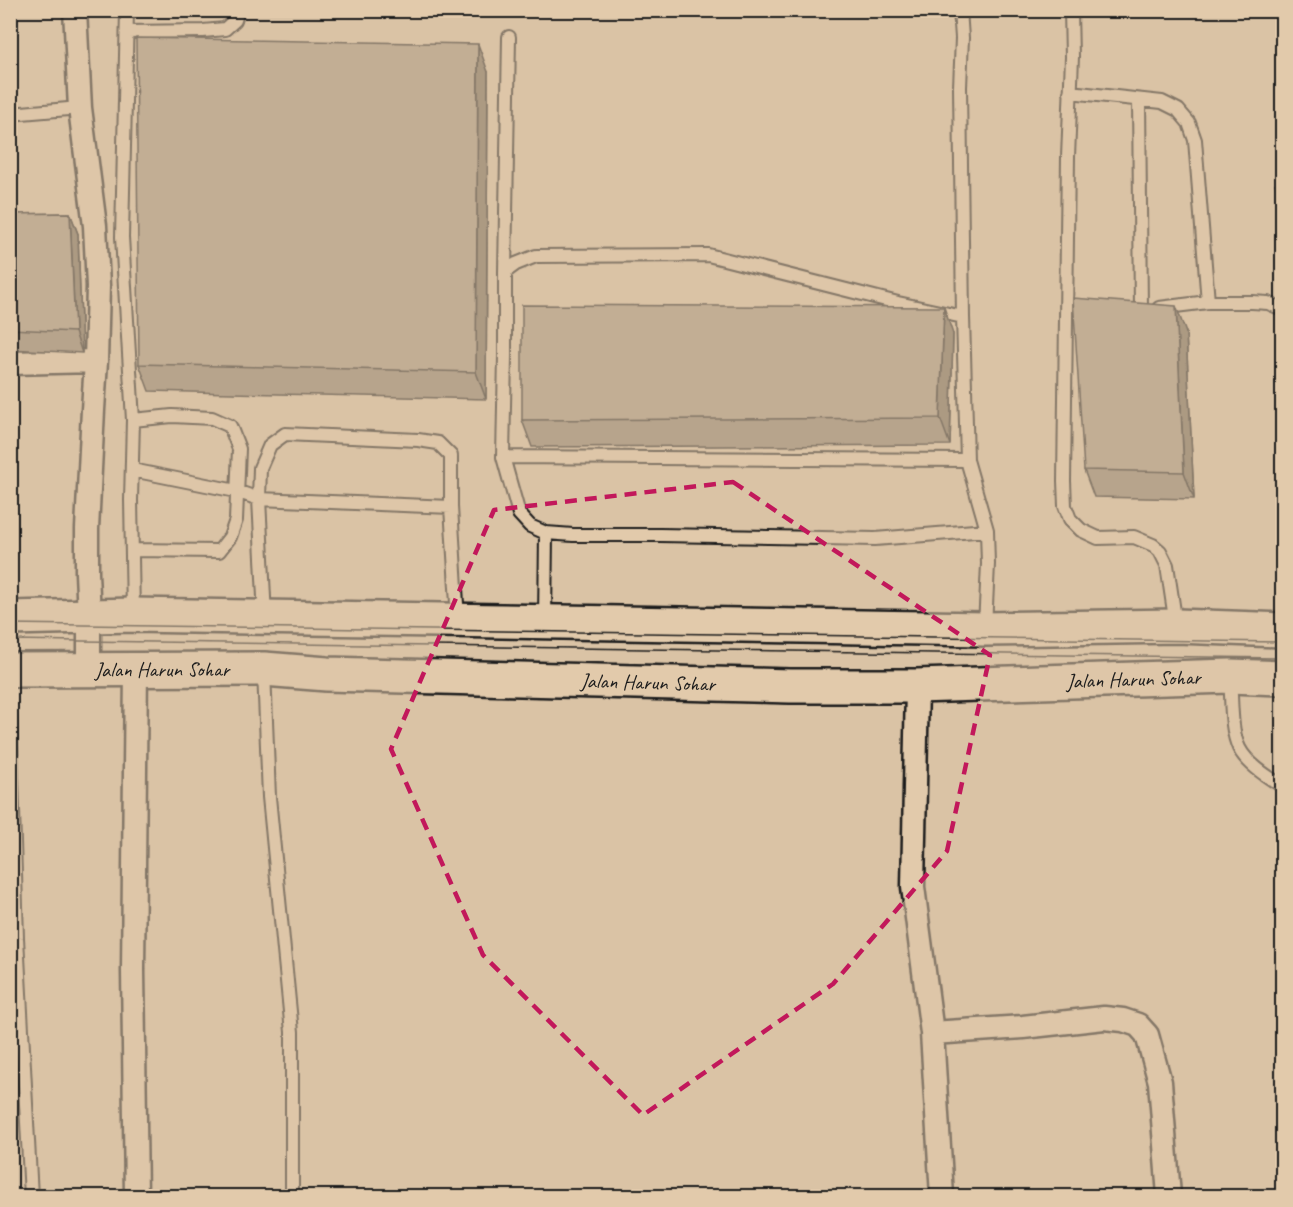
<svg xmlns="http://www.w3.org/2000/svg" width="1293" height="1207" font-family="Caveat,sans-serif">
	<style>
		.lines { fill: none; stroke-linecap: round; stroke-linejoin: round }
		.lane-casing { stroke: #1c1c1c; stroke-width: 16 }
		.street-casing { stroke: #1c1c1c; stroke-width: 27 }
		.highway-casing { stroke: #1c1c1c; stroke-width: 38 }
		.lane { stroke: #e2caab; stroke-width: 12 }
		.street { stroke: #e2caab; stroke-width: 22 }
		.highway { stroke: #e2caab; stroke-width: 33 }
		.tram { stroke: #1c1c1c; stroke-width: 1.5 }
		.wall { fill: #8d7f6d; stroke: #1c1c1c; stroke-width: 1.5 }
		.shaded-wall { fill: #736859; stroke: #1c1c1c; stroke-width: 1.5 }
		.building { fill: #a4947f; stroke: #1c1c1c; stroke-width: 1.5 }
		.marked { fill: none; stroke: #c2185b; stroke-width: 4.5; stroke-dasharray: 12 8; stroke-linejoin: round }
		.labels { text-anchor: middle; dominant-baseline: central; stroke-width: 4.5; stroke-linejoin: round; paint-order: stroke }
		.street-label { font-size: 21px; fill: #1c1c1c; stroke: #e2caab }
	</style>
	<rect width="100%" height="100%" fill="#dac3a5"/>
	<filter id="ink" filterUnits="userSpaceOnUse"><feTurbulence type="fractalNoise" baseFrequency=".0167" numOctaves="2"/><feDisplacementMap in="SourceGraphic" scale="12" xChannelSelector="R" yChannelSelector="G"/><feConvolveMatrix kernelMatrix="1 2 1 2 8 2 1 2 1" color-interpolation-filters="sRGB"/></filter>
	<g filter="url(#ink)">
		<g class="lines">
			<!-- lane casing -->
			<g class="lane-casing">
				<path id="lane" d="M127 10 122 237 133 420
					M960 10 962 38 960 87 963 317 967 460 987 530 988 564 985 627
					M1071 10 1072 57 1068 157 1064 481 1065 506 1070 519 1081 530 1098 538 1134 537 1153 545 1160 551 1167 565 1176 625
					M127 32 203 31 225 29 235 20 238 10
					M1070 92 1162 102 1178 110 1189 123 1195 140 1208 302
					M1139 100 1141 309
					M10 114 80 108
					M505 272 509 37
					M1159 308 1208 302H1252L1268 303 1282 309
					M963 317 898 303 708 255 536 256 516 264 505 272V356L503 457 519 514 530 526 546 533 573 535H660L875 539 987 530
					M503 457 967 460
					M132 470 236 491 259 499 451 507
					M132 550 219 551 230 537 236 520 239 449 230 426 212 418 172 416 133 420 131 500 133 614
					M265 617 259 499 260 468 270 445 285 434 418 440 438 443 451 456V507L458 620
					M545 621 546 533
					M264 670 269 797 292 1032V1196
					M1230 677C1232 699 1230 729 1239 748 1247 764 1268 777 1282 786
					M10 713 17 938 31 1196"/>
			</g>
			<!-- street casing -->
			<g class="street-casing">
				<path id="street" d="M75 10 80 108 95 226 98 286 96 361 93 410 87 529V573L89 616V669
					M10 363 96 361
					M917 686 913 887 932 1033 942 1196
					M932 1033 1023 1027 1104 1018 1123 1020 1138 1025 1147 1035 1160 1082 1169 1196
					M136 1196 133 970 136 669"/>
			</g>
			<!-- highway casing -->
			<g class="highway-casing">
				<g id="highway">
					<path d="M10 618 133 615 985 629 1177 626 1282 630"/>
					<path id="s1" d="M10 670 264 669 327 674 790 686H917L1230 676 1282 678"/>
				</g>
			</g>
			<!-- lane -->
			<use href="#lane" class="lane"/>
			<!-- street -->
			<use href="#street" class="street"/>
			<!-- highway -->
			<use href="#highway" class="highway"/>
			<!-- tram -->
			<path class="tram" d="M10 624 1282 642
				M10 640 1282 658"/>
		</g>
		<!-- wall -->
		<path class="wall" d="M488 72 486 399 149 391 139 364Z
			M70 213 78 234 82 353 10 349V214Z
			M1186 333 1194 499 1094 497 1084 470Z
			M953 334 950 445 532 447 522 420Z"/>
		<!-- shaded-wall -->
		<path class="shaded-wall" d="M478 44 488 72 486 399 476 372Z
			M70 213 78 234 82 353 75 332Z
			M1176 306 1186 333 1194 499 1184 472Z
			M944 307 953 334 950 445 940 418Z"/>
		<!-- building -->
		<path class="building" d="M136 38 478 44 476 372 139 364Z
			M1282 181V203L1275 184Z
			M70 213 75 332 10 329V214Z
			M1073 298 1176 306 1184 472 1084 470Z
			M522 305 944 307 940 418 522 420Z"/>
	</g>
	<!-- marked area -->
	<path d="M0 0H1293V1207H0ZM733 482 990 655 947 851 833 984 643 1115 483 955 391 749 494 510Z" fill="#dac3a5" fill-opacity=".55" fill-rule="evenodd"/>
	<path class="marked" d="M733 482 990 655 947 851 833 984 643 1115 483 955 391 749 494 510Z"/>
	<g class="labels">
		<!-- street labels -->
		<g class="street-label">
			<text stroke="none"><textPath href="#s1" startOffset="152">Jalan Harun Sohar</textPath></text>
			<text stroke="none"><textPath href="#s1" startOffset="1124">Jalan Harun Sohar</textPath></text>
			<text stroke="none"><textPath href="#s1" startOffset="638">Jalan Harun Sohar</textPath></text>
		</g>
	</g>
	<!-- margin -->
	<rect width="1293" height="1207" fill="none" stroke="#e2caab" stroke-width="36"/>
	<rect x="18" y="18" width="1257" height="1171" fill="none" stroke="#1c1c1c" stroke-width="2" filter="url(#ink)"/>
</svg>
